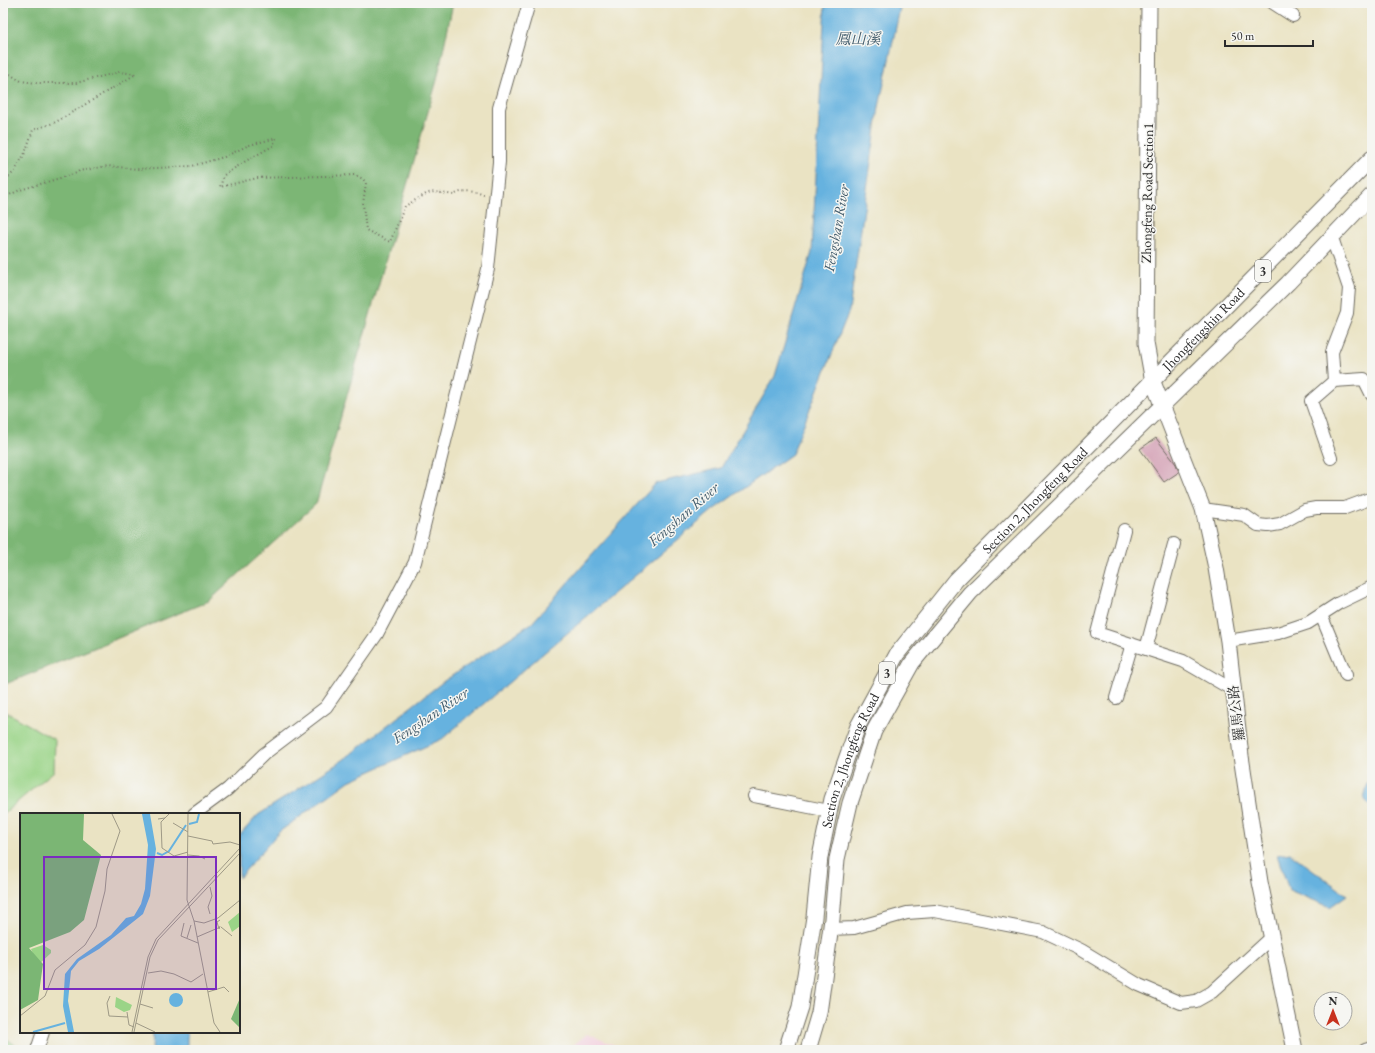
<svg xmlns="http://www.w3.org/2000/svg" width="1375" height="1053" font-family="'EB Garamond','Noto Serif TC',serif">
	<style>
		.built { fill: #f3cfde }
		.green { fill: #9ad487; stroke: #628059 }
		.forest { fill: #7bb674; stroke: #537050 }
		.water { fill: #66b2df; stroke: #486e85 }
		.building { fill: #d39fb4 }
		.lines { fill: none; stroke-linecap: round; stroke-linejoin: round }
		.minor-casing { stroke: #6e6b60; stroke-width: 14 }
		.major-casing { stroke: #6e6b60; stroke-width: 17 }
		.path { stroke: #6e6b60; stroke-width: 2; stroke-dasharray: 1 3; stroke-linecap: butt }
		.minor { stroke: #fff; stroke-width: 12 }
		.major { stroke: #fff; stroke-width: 15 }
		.labels { text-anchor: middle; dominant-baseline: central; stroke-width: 3; stroke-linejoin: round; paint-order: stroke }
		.shield { fill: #f6f6f2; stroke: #686867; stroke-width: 1 }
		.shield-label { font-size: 13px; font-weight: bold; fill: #2b2b2b }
		.street-label { font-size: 14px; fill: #2b2b2b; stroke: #f6f6f2 }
		.water-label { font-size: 15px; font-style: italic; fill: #405a6a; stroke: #f6f6f2 }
		.inset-river { fill: none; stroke: #66b2df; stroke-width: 2 }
		.inset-road { fill: none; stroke: #9e9986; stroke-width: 1 }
		.view { fill: #7b2cbf; fill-opacity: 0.15; stroke: #7b2cbf; stroke-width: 2 }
		.inset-edge { fill: none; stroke: #2b2b2b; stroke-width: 2 }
	</style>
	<rect width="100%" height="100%" fill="#f6f6f2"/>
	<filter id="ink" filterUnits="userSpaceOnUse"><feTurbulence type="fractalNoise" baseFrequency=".025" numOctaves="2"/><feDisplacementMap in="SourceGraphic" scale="8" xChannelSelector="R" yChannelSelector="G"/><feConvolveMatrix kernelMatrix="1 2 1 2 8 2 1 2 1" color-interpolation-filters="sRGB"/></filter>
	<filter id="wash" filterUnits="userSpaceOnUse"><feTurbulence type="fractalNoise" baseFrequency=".012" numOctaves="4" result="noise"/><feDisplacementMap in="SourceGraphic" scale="16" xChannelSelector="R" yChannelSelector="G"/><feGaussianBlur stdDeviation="0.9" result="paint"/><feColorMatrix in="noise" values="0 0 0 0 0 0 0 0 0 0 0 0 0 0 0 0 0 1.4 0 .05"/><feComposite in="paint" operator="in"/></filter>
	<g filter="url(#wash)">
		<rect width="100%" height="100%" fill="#eae3c3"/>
		<!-- built -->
		<path class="built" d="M587 1034 627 1050H567Z"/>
		<!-- green -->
		<path class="green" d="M3 710 55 740 54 771 3 814Z
			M3 1036 22 1050H3Z"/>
		<!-- forest -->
		<path class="forest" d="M3 3H453L437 80 316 504 209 601 3 685Z"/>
		<!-- water -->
		<path class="water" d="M825 3H900V8L879 107 849 311 792 454 713 510 442 739 349 781 279 832 239 878V836L258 815 343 760 444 681 532 623 656 483 721 468 775 376 812 252Z
			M1372 780V809L1364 798 1368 783Z
			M1290 853 1347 895 1330 907 1289 890 1277 855Z
			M153 1032H187V1050H152Z"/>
		<g id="blocks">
			<!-- building -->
			<path class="building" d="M1156 438 1176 464 1179 472 1164 482 1140 449Z"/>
		</g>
	</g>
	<g filter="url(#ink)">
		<use href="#blocks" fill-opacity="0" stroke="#6e6b60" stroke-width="1"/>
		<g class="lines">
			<!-- minor casing -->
			<g class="minor-casing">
				<path id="minor" d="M1273 3 1293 16
					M1334 381 1364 379 1372 395
					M1331 458 1311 401 1334 381 1332 352 1347 313 1349 288 1332 238
					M1203 509 1244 515 1258 525 1268 526 1280 524 1305 510 1316 508H1345L1372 498
					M1124 530 1097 633 1183 661 1233 690
					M1321 615 1346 675
					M1228 641 1278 633 1308 623 1339 603 1372 587
					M1146 649 1174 544
					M1116 698 1132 644
					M754 796 829 811
					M194 814 228 789 264 754 326 707 377 634 415 562 488 269 499 162V108L529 3
					M831 929 854 928 907 913 935 911 1043 932 1081 950 1139 985 1181 1003 1196 1001 1212 992 1272 937
					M37 1050 43 1032
					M1365 1050 1372 1048"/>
			</g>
			<!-- major casing -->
			<g class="major-casing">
				<g id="major">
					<path d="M1149 3 1146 343 1153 382 1203 509 1216 568 1228 641 1241 756 1260 882 1295 1050"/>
					<path id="s1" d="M786 1050 800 1007 814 917 820 857 832 799 858 726 897 654 956 580 1372 158"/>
					<path d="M808 1050 819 1013 832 919 837 859 850 803 874 731 912 663 970 593 1288 283 1372 195"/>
				</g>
			</g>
			<!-- path -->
			<path class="path" d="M3 70 21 81 36 83H76L119 72 136 74 56 122 33 130 25 153 15 171 3 182
				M3 198 20 190 77 173 79 171 108 166 138 169 192 166 224 157 249 145 276 138 273 146 249 159 224 175 220 187 257 178 355 175 363 179 366 183 363 204 366 230 390 242 405 206 428 193 435 192 454 195C462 189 474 191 484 195"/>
			<!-- minor -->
			<use href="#minor" class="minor"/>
			<!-- major -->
			<use href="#major" class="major"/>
		</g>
	</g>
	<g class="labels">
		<!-- shield labels -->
		<g class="shield">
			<rect x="1255" y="260" width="16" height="22" rx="3"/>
			<rect x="879" y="662" width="16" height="22" rx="3"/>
		</g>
		<g class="shield-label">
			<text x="1263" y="271">3</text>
			<text x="887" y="673">3</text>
		</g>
		<!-- street labels -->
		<g class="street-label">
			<text transform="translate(1147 193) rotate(-89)">Zhongfeng Road Section1</text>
			<text stroke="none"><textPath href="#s1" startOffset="862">Jhongfengshin Road</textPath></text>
			<text stroke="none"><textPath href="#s1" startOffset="622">Section 2, Jhongfeng Road</textPath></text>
			<text transform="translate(1236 713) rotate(-97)">羅馬公路</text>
			<text stroke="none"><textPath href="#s1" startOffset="298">Section 2, Jhongfeng Road</textPath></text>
		</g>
		<!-- water labels -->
		<g class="water-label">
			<text x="858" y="38">鳳山溪</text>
			<text transform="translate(836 228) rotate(-80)">Fengshan River</text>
			<text transform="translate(683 514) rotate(-41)">Fengshan River</text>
			<text transform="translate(430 715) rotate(-34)">Fengshan River</text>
		</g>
	</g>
	<!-- overview -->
	<g transform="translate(20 813)">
		<rect width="220" height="220" fill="#eae3c3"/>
		<path d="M220 99V113L212 119 208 109ZM23 132 31 137V140L18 152 11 136ZM96 184 112 192 110 197 104 199 95 194Z" fill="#9ad487"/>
		<path d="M0 1H64L63 27 81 42 64 107 50 119 9 135 23 151 18 187 0 197ZM220 185V215L211 206Z" fill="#7bb674"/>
		<path d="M122 1H130L136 36 130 83 123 101 79 136 59 148 51 158 48 188 54 219H48L43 193 45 161 57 146 91 122 106 105 114 103 121 91 125 76 128 32ZM149 187a7 7 0 1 1 14 0a7 7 0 1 1-14 0Z" fill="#66b2df"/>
		<path class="inset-river" d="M169 11 177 9 179 1M137 40 142 42 149 38 166 12M13 219 45 210"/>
		<path class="inset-road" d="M168 1 167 87 174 108 194 210 200 219M145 5 141 9 142 35 154 43 168 39M138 6 145 5 149 1M153 10 168 19M168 23 192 28 193 31 210 29 220 32M168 42 179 43 185 46M190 101 188 94 192 83 190 74M174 108 184 110 198 105 220 87M164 110 161 123 178 130M200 113 199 116 197 109 200 107M201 114 212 123M177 124 198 115M167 125 171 112M128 160 141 158 154 161 171 169 183 161M188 179 204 174 209 179M90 183 87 190 89 203 108 204M120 191 133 195M107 199 109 212 114 214M0 203 25 183 35 157 65 132 76 114 85 78 87 56 100 18 92 1M116 210 135 219M112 219 128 144 136 126 220 35M114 219 130 144 138 127 220 40"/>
		<path class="view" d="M24 44H196V176H24Z"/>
		<rect width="220" height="220" class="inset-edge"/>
	</g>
	<!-- margin -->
	<rect width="1375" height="1053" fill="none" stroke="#f6f6f2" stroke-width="16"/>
	<!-- north arrow -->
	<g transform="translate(1333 1011)"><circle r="19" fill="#f6f6f2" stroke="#a5a5a2"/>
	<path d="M0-3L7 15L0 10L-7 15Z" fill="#c8321e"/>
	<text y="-6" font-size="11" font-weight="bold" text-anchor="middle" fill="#2b2b2b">N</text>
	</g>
	<!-- scale -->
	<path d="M1225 40v6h88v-6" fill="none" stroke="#2b2b2b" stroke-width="2"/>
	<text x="1231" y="40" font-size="12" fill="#2b2b2b" stroke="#f6f6f2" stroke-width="3" paint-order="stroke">50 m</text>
</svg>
